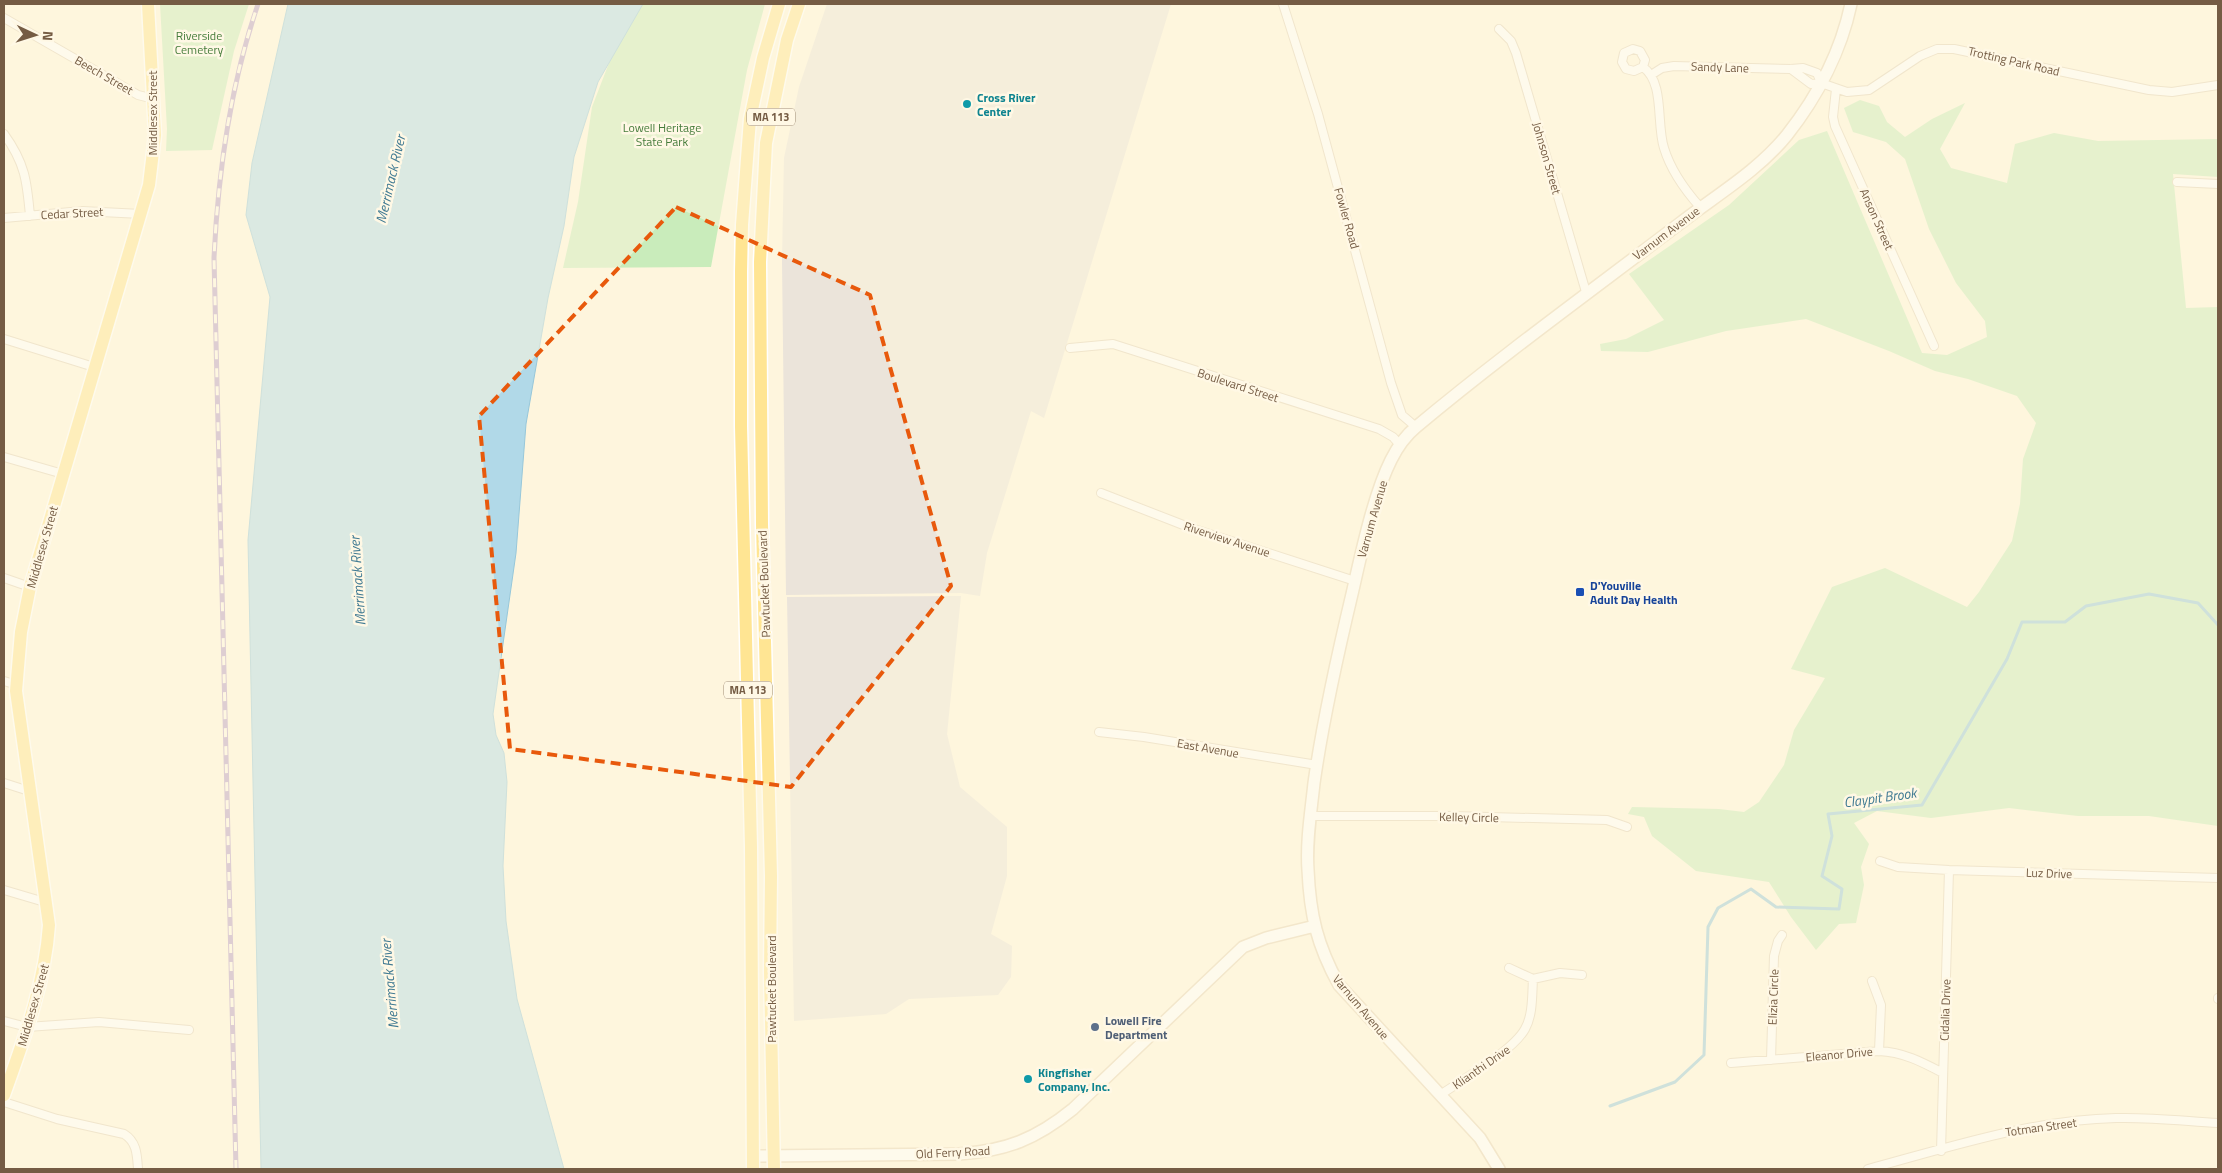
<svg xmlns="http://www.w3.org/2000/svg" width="2222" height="1173" font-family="'Titillium Web',sans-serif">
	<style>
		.industrial { fill: #ebe4da }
		.green { fill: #c9ecbb }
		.water { fill: #b1d9e8; stroke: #97c7da }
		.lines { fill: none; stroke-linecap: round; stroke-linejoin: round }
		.stream { stroke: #97c7da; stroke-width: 3 }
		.street-casing { stroke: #e2d2b9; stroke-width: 10 }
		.secondary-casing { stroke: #e7d4b6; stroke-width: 14 }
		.primary-casing { stroke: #fff; stroke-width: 15 }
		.street { stroke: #fff; stroke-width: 8 }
		.secondary { stroke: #fff; stroke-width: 11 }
		.primary { stroke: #ffe593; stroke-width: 12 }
		.rail-casing { stroke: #b89dc6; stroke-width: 5 }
		.rail { stroke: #fff8e5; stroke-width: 3; stroke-dasharray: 9; stroke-linecap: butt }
		.marked { fill: none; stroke: #e8590c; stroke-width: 4; stroke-dasharray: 10 6; stroke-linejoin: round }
		.culture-dot { fill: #0f9aa8; stroke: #fff8e5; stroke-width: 2 }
		.transit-dot { fill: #1a4fb4; stroke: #fff8e5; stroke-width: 2 }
		.service-dot { fill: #5c6f8a; stroke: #fff8e5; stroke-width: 2 }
		.labels { text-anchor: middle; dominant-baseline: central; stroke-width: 5; stroke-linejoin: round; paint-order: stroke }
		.shield { fill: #fff8e5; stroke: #9e8b74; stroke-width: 1 }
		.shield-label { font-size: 11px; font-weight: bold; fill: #755c44 }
		.park-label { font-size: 12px; fill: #467c3b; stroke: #fff8e5 }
		.street-label { font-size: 12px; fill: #755c44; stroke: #fff8e5 }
		.culture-label { font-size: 12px; font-weight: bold; fill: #0d838f; stroke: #fff8e5; text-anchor: start }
		.transit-label { font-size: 12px; font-weight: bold; fill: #164399; stroke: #fff8e5; text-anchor: start }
		.service-label { font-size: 12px; font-weight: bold; fill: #4e5e75; stroke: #fff8e5; text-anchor: start }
		.water-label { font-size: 14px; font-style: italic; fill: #3f7992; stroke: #fff8e5 }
	</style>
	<rect width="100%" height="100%" fill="#fef5dd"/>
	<!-- industrial -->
	<path class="industrial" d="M827 4H1171L1044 418 1031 411 987 553 980 596 961 593 786 595 782 262 784 158 799 87Z
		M961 596 947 734 960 787 1007 827V876L991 934 1012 946 1011 977 998 995 909 999 886 1014 794 1021 787 597Z"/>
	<!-- green -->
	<path class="green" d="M160 4H249L234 51 212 150 166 151 167 129Z
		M639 4H765L747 70 711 267 563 268 578 202 592 107 619 37Z
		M1860 100 1879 106 1887 122 1905 137 1932 119 1965 103 1940 149 1951 168 2007 183 2015 144 2054 133 2098 141 2218 139V177L2173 174 2186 308 2218 307V826L2149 816H2078L2009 808 1931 818 1877 811 1854 823 1869 844 1861 867 1864 885 1856 923 1839 924 1816 950 1791 917 1769 882 1696 871 1652 836 1644 817 1628 814 1632 807 1719 809 1744 812 1759 802 1784 765 1794 730 1825 678 1791 669 1832 587 1885 568 1967 607 1979 592 2012 541 2020 504 2023 459 2036 423 2017 396 1968 379 1935 371 1889 351 1806 319 1726 331 1648 352 1601 351 1600 344 1626 339 1664 320 1629 274 1729 205 1799 140 1827 131 1922 353 1947 355 1987 337 1985 321 1956 283 1929 229 1905 159 1886 142 1853 132 1844 108Z"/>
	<!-- water -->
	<path class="water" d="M288 4H643L598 82 574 157 564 226 548 298 526 424 516 553 493 714 496 735 504 753 507 782 503 866 506 921 517 999 564 1169H261L248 540 270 297 246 215 252 163Z"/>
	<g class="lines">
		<!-- stream -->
		<path class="stream" d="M1610 1106 1675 1082 1704 1055 1708 927 1718 908 1751 889 1776 907 1839 909 1842 889 1822 876 1832 836 1828 814 1922 805 2007 659 2022 622H2065L2086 606 2149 594 2198 603 2218 625"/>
		<!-- street casing -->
		<g class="street-casing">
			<path id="street" d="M1283 4 1318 114 1391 383 1402 415 1416 427
				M4 18 138 95 154 99
				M1499 29 1511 41 1516 53 1586 292
				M1643 67 1645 60 1640 51 1633 49 1624 53 1622 62 1626 69 1634 71 1643 67C1665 83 1656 123 1664 148 1671 171 1684 189 1700 207
				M1791 69 1811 84 1821 83
				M1651 75 1662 68 1674 66 1791 69 1803 68 1817 73 1821 83
				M1821 83 1847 92 1869 90 1920 56 1937 49H1954L2149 90 2172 92 2218 85
				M1836 89 1833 117 1835 126 1934 346
				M4 134C25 163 27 181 30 216
				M2177 182 2218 184
				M4 218 82 211 141 214
				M4 339 94 367
				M1070 348 1113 344 1379 429 1393 437 1400 445
				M4 457 63 474
				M1101 493 1191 528 1355 581
				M4 578 30 587
				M4 681 17 685
				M1099 732 1144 737 1317 765
				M4 783 29 791
				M1310 816H1451L1607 820 1627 827
				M1880 861 1898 867 1949 870 2218 878
				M4 890 48 903
				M1509 968 1533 979 1560 973 1582 975
				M1872 981 1881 1005 1879 1051
				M2218 998V999
				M4 1021 27 1027 99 1022 189 1030
				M1771 1060 1774 956 1778 941 1782 935
				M1731 1063 1879 1051C1903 1052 1922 1062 1943 1073
				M1440 1095C1462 1080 1513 1051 1525 1029 1533 1015 1532 995 1533 979
				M4 1102 57 1119 124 1134C137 1142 137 1155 138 1169
				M1941 1151 1949 870
				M1868 1169C1950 1147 2031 1120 2116 1118 2150 1117 2184 1121 2218 1123"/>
		</g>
		<!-- secondary casing -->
		<g class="secondary-casing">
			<path id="secondary" d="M753 1156 959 1154C1006 1151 1036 1139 1073 1109L1243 947 1266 938 1315 926
				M1499 1169 1480 1138 1339 985C1317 945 1310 915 1308 870 1306 841 1311 812 1314 783 1323 719 1337 657 1352 594 1361 555 1373 496 1391 460 1397 448 1405 436 1416 427 1501 356 1591 291 1679 224 1715 196 1758 171 1787 135 1817 97 1841 51 1851 4"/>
		</g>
		<!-- primary casing -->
		<g class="primary-casing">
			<path id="primary" d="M4 1095C24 1039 45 984 49 925L16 691 21 632 30 587 149 185 155 135 148 4
				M753 1169 751 847 741 426V272L742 225 750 119 763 58 779 4
				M774 1169 770 972 771 876 762 524 760 262 766 143 787 40 799 4"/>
		</g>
		<!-- street -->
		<use href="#street" class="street"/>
		<!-- secondary -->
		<use href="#secondary" class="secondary"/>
		<!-- primary -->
		<use href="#primary" class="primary"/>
		<!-- rail casing -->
		<g class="rail-casing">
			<path id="rail" d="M236 1169 214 258C218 172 230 86 258 4"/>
		</g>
		<!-- rail -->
		<use href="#rail" class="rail"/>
	</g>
	<!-- marked area -->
	<path d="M0 0H2222V1173H0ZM676 207 870 295 951 586 791 787 510 749 479 416Z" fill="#fef5dd" fill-opacity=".55" fill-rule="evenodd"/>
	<path class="marked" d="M676 207 870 295 951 586 791 787 510 749 479 416Z"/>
	<!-- markers -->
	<g class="culture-dot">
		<circle cx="967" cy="104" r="5"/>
		<circle cx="1028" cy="1079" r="5"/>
	</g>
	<rect class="transit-dot" x="1575" y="587" width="10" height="10" rx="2.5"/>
	<circle class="service-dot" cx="1095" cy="1027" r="5"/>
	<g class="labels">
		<!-- shield labels -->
		<g class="shield">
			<rect x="747" y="108.5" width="48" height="17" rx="4"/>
			<rect x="724" y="681.5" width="48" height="17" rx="4"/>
		</g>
		<g class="shield-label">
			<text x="771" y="117">MA 113</text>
			<text x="748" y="690">MA 113</text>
		</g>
		<!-- park labels -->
		<g class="park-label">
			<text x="199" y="35">Riverside<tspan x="199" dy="14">Cemetery</tspan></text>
			<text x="662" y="127">Lowell Heritage<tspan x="662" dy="14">State Park</tspan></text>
		</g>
		<!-- street labels -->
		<g class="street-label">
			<text transform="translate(2014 61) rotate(13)">Trotting Park Road</text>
			<text transform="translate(1720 67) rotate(2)">Sandy Lane</text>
			<text transform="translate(104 75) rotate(30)">Beech Street</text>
			<text transform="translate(152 113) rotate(-90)">Middlesex Street</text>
			<text transform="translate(1547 158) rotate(74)">Johnson Street</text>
			<text transform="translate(72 213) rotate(-3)">Cedar Street</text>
			<text transform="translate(1347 218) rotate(74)">Fowler Road</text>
			<text transform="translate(1877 219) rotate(66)">Anson Street</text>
			<text transform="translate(1666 233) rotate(-37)">Varnum Avenue</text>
			<text transform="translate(1238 385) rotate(18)">Boulevard Street</text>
			<text transform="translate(1372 519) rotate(-74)">Varnum Avenue</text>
			<text transform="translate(1227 539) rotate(18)">Riverview Avenue</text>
			<text transform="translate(42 547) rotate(-74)">Middlesex Street</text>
			<text transform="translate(764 584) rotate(-92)">Pawtucket Boulevard</text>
			<text transform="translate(1208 748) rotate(10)">East Avenue</text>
			<text transform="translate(1469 817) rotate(1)">Kelley Circle</text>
			<text transform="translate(2049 873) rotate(2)">Luz Drive</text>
			<text transform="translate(771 989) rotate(-90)">Pawtucket Boulevard</text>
			<text transform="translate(1773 997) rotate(-88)">Elizia Circle</text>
			<text transform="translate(33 1005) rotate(-74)">Middlesex Street</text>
			<text transform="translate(1361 1007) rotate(50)">Varnum Avenue</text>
			<text transform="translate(1945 1010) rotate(-88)">Cidalia Drive</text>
			<text transform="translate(1839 1054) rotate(-5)">Eleanor Drive</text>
			<text transform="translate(1481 1067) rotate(-35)">Klianthi Drive</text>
			<text transform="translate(2041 1127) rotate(-8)">Totman Street</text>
			<text transform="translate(953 1152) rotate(-3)">Old Ferry Road</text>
		</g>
		<!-- culture labels -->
		<g class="culture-label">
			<text x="977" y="97">Cross River<tspan x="977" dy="14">Center</tspan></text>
			<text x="1038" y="1072">Kingfisher<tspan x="1038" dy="14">Company, Inc.</tspan></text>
		</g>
		<!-- transit labels -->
		<g class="transit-label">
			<text x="1590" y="585">D'Youville<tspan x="1590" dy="14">Adult Day Health</tspan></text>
		</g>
		<!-- service labels -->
		<g class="service-label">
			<text x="1105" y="1020">Lowell Fire<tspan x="1105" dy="14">Department</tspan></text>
		</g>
		<!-- water labels -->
		<g class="water-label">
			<text transform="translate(390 179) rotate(-77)">Merrimack River</text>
			<text transform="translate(357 581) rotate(-94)">Merrimack River</text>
			<text transform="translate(1880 797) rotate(-8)">Claypit Brook</text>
			<text transform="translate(389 984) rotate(-95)">Merrimack River</text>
		</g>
	</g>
	<!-- border -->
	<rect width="2222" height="1173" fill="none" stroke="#755c44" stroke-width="10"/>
	<!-- north arrow -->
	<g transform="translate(35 35) rotate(94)" stroke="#fff8e5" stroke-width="4" paint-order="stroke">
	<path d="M0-4L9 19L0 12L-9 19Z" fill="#755c44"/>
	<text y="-8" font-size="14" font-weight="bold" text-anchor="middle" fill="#755c44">N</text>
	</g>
</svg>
